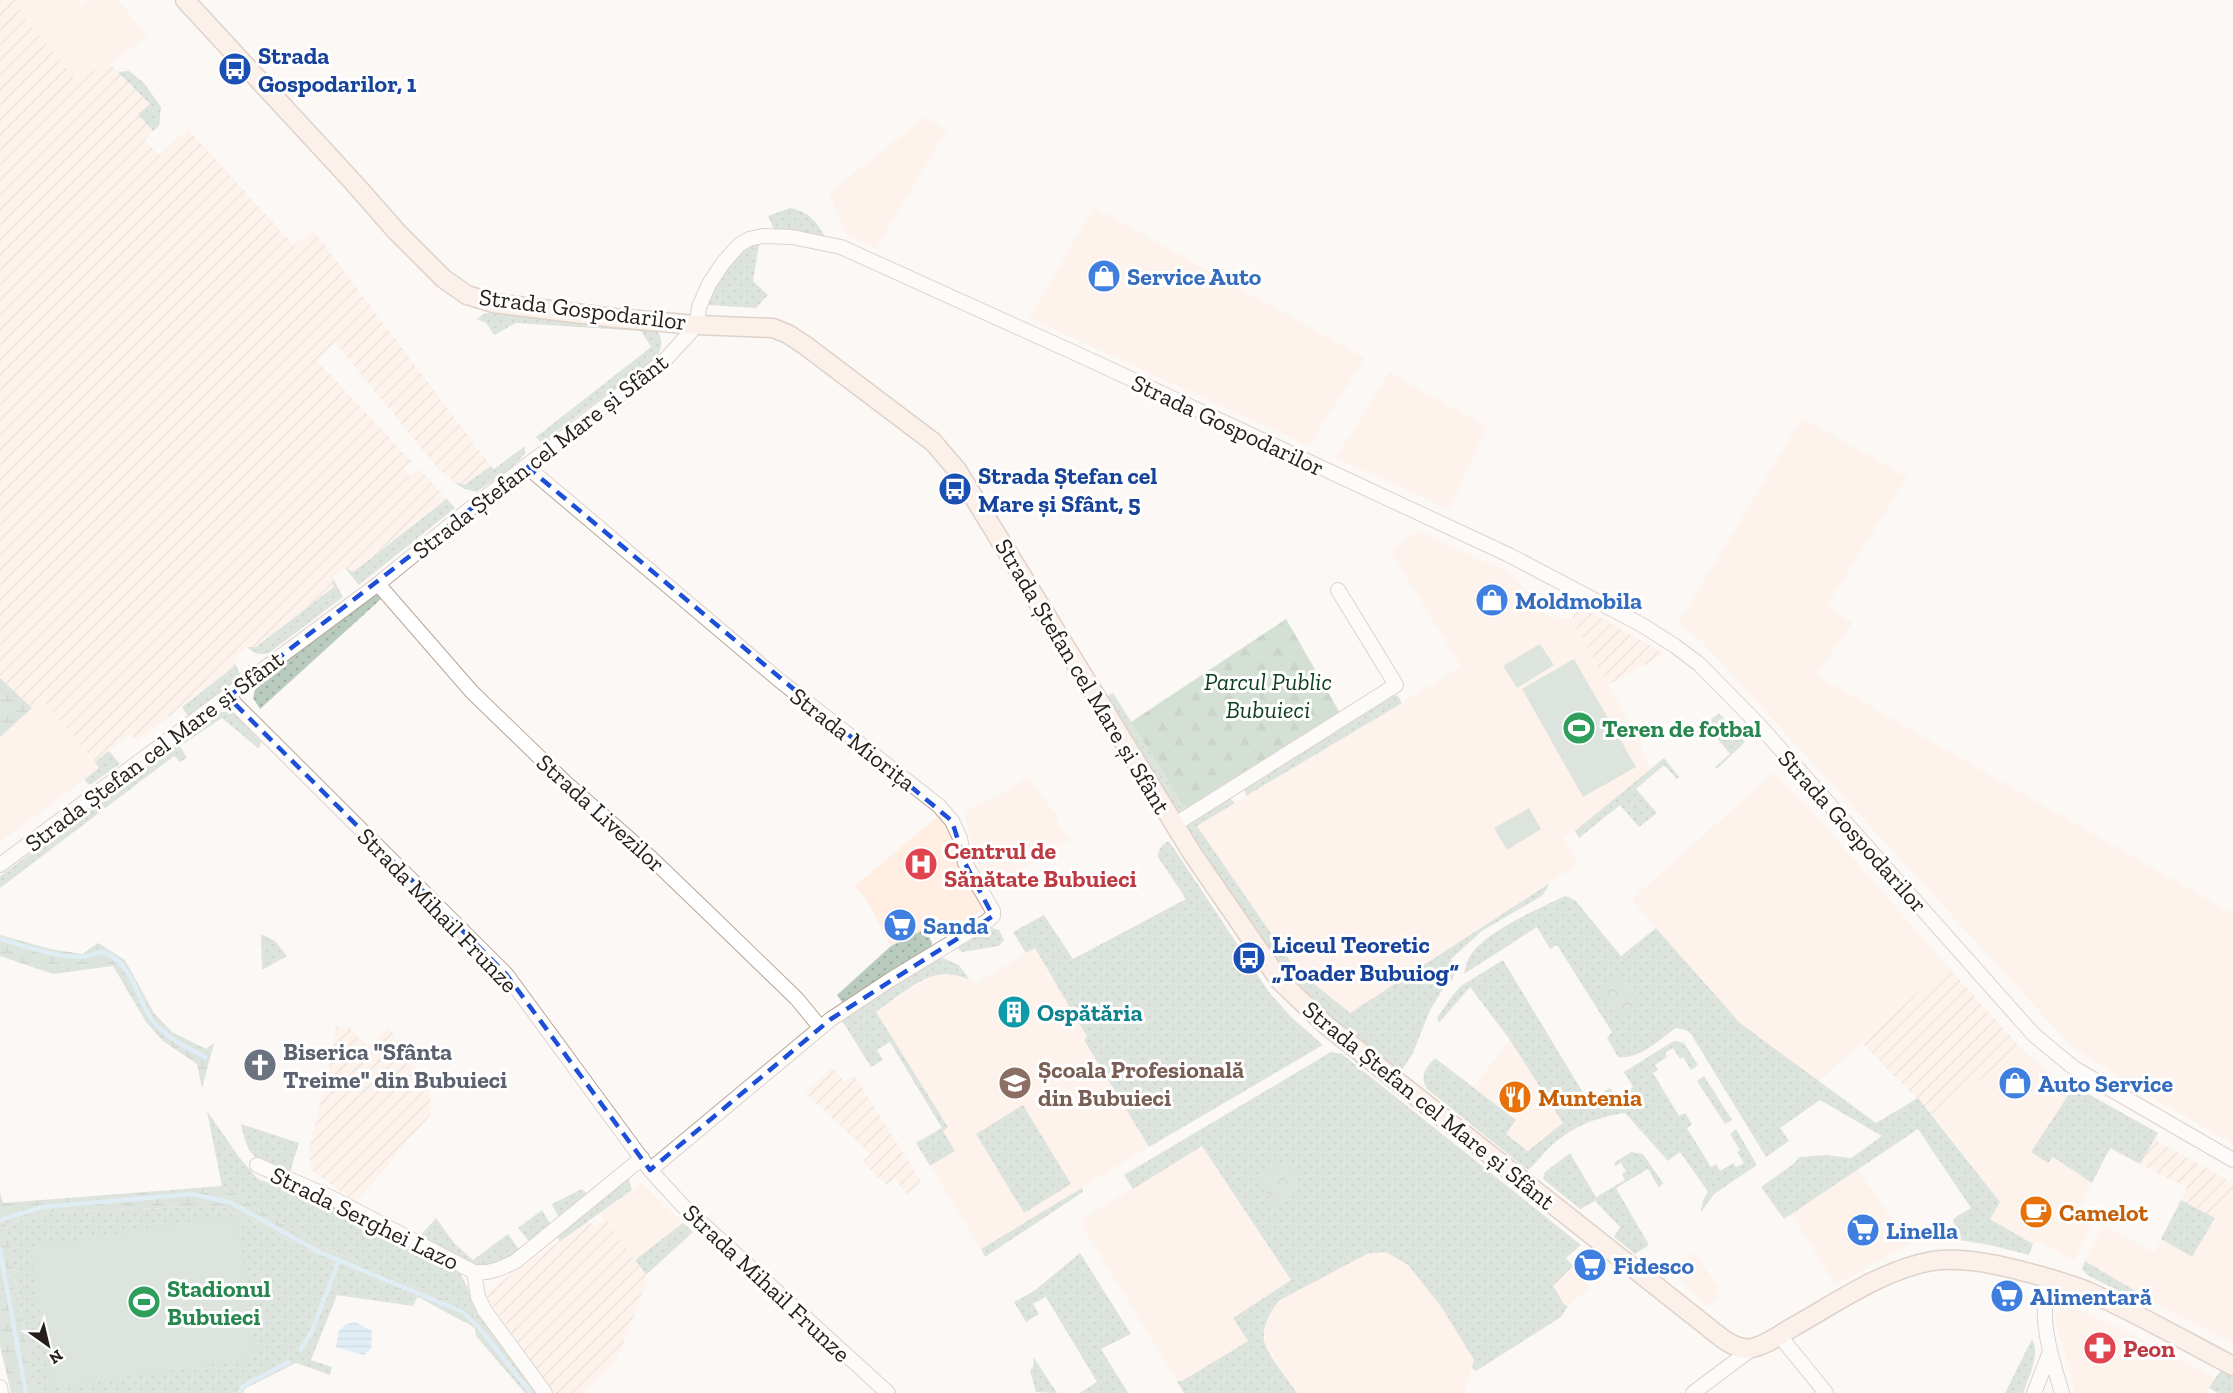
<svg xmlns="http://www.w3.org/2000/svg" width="2233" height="1393" font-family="'Zilla Slab',serif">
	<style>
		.built { fill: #ffeee1 }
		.industrial { fill: url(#industrial-furrows) }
		.grass { fill: url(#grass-dots) }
		.forest { fill: url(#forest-firs) }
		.wetland { fill: url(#wetland-marsh) }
		.park { fill: url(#park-crowns) }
		.pitch { fill: #b9cbbe }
		.water { fill: url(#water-rules) }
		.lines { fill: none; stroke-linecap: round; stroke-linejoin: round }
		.stream { stroke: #c0dff2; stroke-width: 4.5 }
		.street-casing { stroke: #b9a696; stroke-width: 16 }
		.secondary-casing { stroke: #b9a696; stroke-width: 21 }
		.street { stroke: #fff; stroke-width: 14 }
		.secondary { stroke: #fce6db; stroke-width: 18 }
		.marked { fill: none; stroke: #1d4ed8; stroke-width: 4.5; stroke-dasharray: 12 8; stroke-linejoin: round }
		.labels { text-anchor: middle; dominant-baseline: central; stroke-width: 6; stroke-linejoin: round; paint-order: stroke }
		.transit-label { font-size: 24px; font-weight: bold; fill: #164399; stroke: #fff; text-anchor: start }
		.shop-label { font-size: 24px; font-weight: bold; fill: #366cbe; stroke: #fff; text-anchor: start }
		.street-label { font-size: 24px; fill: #261f19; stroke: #fff }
		.park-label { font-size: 24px; font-style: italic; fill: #0d3e22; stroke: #fff }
		.leisure-label { font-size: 24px; font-weight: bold; fill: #27864d; stroke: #fff; text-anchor: start }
		.health-label { font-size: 24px; font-weight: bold; fill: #be3a42; stroke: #fff; text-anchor: start }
		.culture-label { font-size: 24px; font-weight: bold; fill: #0d838f; stroke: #fff; text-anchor: start }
		.worship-label { font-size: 24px; font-weight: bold; fill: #5b616d; stroke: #fff; text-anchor: start }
		.education-label { font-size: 24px; font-weight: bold; fill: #785e54; stroke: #fff; text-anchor: start }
		.food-label { font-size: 24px; font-weight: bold; fill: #c56008; stroke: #fff; text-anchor: start }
	</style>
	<defs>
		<pattern id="industrial-furrows" width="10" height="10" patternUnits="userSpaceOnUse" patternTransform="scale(1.5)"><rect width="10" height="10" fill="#ffeee1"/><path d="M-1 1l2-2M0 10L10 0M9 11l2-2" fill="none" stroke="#daccc0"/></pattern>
		<pattern id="grass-dots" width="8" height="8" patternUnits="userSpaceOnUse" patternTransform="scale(1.5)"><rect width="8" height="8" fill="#b9cbbe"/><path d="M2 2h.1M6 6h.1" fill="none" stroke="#9faea3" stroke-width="1.8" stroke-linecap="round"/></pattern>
		<pattern id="forest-firs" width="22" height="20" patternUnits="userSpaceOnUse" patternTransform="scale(1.5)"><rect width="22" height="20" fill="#a7c3ae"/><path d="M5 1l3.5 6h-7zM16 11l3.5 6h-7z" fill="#90a795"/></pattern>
		<pattern id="wetland-marsh" width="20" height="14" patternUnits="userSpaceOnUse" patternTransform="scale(1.5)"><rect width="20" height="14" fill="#b9cbbe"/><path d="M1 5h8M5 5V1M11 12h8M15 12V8" fill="none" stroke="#9faea3"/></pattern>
		<pattern id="park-crowns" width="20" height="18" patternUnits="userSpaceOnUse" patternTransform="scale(1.5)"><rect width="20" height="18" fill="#b9cbbe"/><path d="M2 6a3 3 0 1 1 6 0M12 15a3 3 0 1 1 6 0" fill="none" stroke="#9faea3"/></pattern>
		<pattern id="water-rules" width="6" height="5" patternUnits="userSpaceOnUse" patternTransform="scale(1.5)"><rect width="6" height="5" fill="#c0dff2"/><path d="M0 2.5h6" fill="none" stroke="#a5bfcf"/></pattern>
	</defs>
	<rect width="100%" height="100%" fill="#fcf8f5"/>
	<!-- built -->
	<path class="built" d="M24 0H78L81 5 88 0H118L148 37 103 68 74 77 19 12Z
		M925 117 947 130 876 249 846 234 829 193Z
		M1094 207 1365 358 1309 446 1029 318Z
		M1389 372 1487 427 1449 509 1336 458Z
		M1802 418 1907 477 1826 607 1853 623 1816 675 2233 914V1145L2129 1084 2071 1046 1700 640 1678 624Z
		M1420 531 1509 573 1514 577 1546 616 1572 619 1639 740 1650 770 1587 823 1563 838 1578 864 1350 1013 1295 968 1197 826 1461 667 1390 550Z
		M40 700 100 768 0 842V737Z
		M1774 772 1819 819 1947 966 1818 1082 1740 1023 1674 951 1632 899Z
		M1028 777 1059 818 1057 820 1070 840 989 891 969 861V852L973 849 964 811 1000 795Z
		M937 817 945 823 955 847 953 852 986 908 940 935 934 925 891 946 865 897 855 886Z
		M1035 948 1087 1038 1084 1040 1149 1147 981 1249 930 1166 954 1151 942 1131 947 1127 875 1012 926 979 938 974 954 975 969 979 975 984Z
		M1510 1040 1564 1123 1529 1151 1506 1134 1515 1122 1473 1087Z
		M2021 1048 2070 1091 2032 1152 2053 1157 2092 1183 2077 1212 2094 1221 2074 1261 2038 1241 2033 1244 1990 1219 2000 1202 1934 1116Z
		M1202 1146 1291 1281 1234 1318 1248 1341 1182 1381H1177L1082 1226 1084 1218Z
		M1857 1169 1910 1244 1835 1285 1792 1214Z
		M642 1183 683 1223 635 1260 608 1222 604 1220 600 1214Z
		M2233 1188V1344L2162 1307 2085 1261 2103 1226 2154 1252 2161 1239 2192 1257Z
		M1386 1252 1408 1265 1442 1308 1474 1360 1465 1393H1297L1264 1343 1266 1325 1273 1307 1280 1300 1338 1268 1367 1254Z
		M1693 1252 1720 1288 1716 1291 1720 1296 1705 1306 1678 1276 1682 1260Z
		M1573 1266 1591 1288 1568 1306 1564 1304 1553 1286Z
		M2065 1304 2126 1331 2216 1379 2206 1393H2075L2055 1319 2058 1311Z"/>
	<!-- industrial -->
	<path class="industrial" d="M0 0H24L19 12 74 77 103 68 109 64 131 83 150 104 138 114 153 131 144 141 160 155 188 129 294 246 313 230 491 466 464 486 454 482 438 469 335 342 316 360 411 461 403 469 410 477 419 469 447 499 352 572 345 568 333 577 335 587 256 648 247 647 236 657V665L137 741 130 734 95 762 41 700 32 708 0 678Z
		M1584 608 1635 637 1665 654 1608 685 1572 619 1574 613Z
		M1947 966 2021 1048 1934 1116 1862 1043Z
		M336 1026 350 1028 367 1047 389 1027 409 1060 430 1085 431 1114 356 1203 312 1170 308 1154 332 1054Z
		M832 1067 844 1081 854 1075 922 1183 906 1194 895 1178 886 1185 863 1162 870 1154 805 1092Z
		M2154 1139 2233 1183V1189L2215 1218 2181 1200 2187 1188 2140 1164Z
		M604 1220 608 1222 648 1279 617 1359 582 1393H552L484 1293 589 1221 594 1227Z"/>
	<!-- grass -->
	<path class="grass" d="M129 71 144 83 161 107 159 126 153 131 138 114 150 104 118 72Z
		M790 208C807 211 817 221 825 237L774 229 768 216Z
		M754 243 759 245 753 281 768 295 756 308 708 305C717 282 731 254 754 243Z
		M485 313 650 327C664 334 663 343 658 356L541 443 536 437 651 347 641 331 516 323 494 335 486 323 477 319Z
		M525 446V454L509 470 476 492 463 488 454 482 464 485 491 466 494 469Z
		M447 499 455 508 359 585 345 568 353 572Z
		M332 577 343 597 269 653C260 655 254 654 247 647H256L334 587Z
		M374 591 381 599 260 709 253 698 256 685Z
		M236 665 241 676 188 716 182 707Z
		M1113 693 1186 809 1177 815 1105 697Z
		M1394 695 1398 696 1402 703 1246 796 1245 789 1246 784 1387 696Z
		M221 712H233L261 742 259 749 222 718 180 746 187 758 180 762 174 756 0 888V876Z
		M1719 713 1745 742 1717 769 1715 767 1730 754 1707 726 1692 739 1690 737Z
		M109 751 120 764 90 785 84 780 99 768 95 762Z
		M1664 758 1679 777 1677 779 1664 765 1636 789 1657 813 1639 827 1620 805 1579 838 1575 831Z
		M1227 796 1235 803 1197 826 1295 968 1350 1013 1550 883 1543 895 1482 931 1451 959 1454 971 1453 979 1441 992 1430 1010 1413 1053 1401 1072 1317 1007 1279 965 1189 831 1187 824Z
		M1169 841 1269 992 1292 1018 1323 1045 1149 1147 1084 1040 1087 1037 1035 948 1026 953 1013 932 1044 915 1073 959 1186 899 1158 857C1158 849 1162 844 1169 841Z
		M1565 896 1575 900 1621 956 1656 928 1740 1023 1876 1123 1918 1098 2000 1202 1990 1219 2033 1244 2029 1255 1990 1245 1959 1240 1953 1219 1971 1208 1918 1129 1784 1219 1761 1187 1792 1165 1800 1157 1826 1155 1851 1158 1882 1136 1820 1100 1780 1128 1789 1141 1766 1157 1691 1034 1686 1030 1676 1028C1659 1040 1639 1060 1618 1057L1607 1038 1612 1032 1557 945 1550 949 1537 927 1464 974C1465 969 1466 964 1468 960 1479 934 1540 908 1565 896Z
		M988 927 999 930 1004 940 999 946 962 952 958 949 960 946Z
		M925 929 932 943 931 949 844 1005 837 995 891 946Z
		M261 934 275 941 287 956 262 970Z
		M938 956 959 965 969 979C959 976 947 972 937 975 917 979 892 1001 876 1012L948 1127 943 1131 955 1151 930 1166 916 1143 942 1128 890 1042 877 1050 883 1060 871 1067 841 1019Z
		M1503 960 1588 1101 1610 1088 1616 1097 1633 1087 1624 1072 1672 1042 1676 1041 1684 1043 1698 1065 1691 1070 1683 1057 1680 1059 1673 1048 1665 1053 1667 1057 1655 1065 1658 1070 1653 1073 1679 1116 1685 1113 1692 1124 1687 1128 1711 1167 1716 1164 1720 1171 1733 1163 1736 1167 1744 1163 1737 1152 1740 1150 1730 1134 1736 1129 1757 1165 1714 1194 1701 1212 1703 1200 1708 1192 1680 1152 1668 1161 1625 1113C1593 1118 1571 1127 1548 1149 1541 1156 1535 1164 1528 1170L1427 1089C1419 1076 1426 1067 1435 1058L1516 1120 1506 1134 1528 1151 1563 1123 1510 1040 1470 987 1439 1023 1437 1018 1452 996 1461 986Z
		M1331 1052 1342 1054 1581 1245 1566 1258 1573 1266 1553 1286 1564 1304 1568 1306 1561 1317 1476 1371 1472 1368 1474 1360 1442 1308 1408 1265 1386 1252 1367 1254 1280 1300C1271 1309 1260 1330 1265 1344 1268 1355 1290 1382 1297 1393H1184L1177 1381H1182L1248 1341 1233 1318 1291 1280 1202 1146 1133 1189 1124 1175Z
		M1704 1076 1732 1120 1725 1124 1697 1081Z
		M2074 1086 2158 1133 2140 1164 2110 1148 2092 1183 2053 1157 2048 1163 2031 1152Z
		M1023 1105 1071 1184 1024 1213 976 1134Z
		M207 1111 239 1157 258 1179 322 1201 460 1273 470 1292 477 1313 539 1393H525L476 1336 475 1329 468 1323 477 1313 321 1246 222 1186Z
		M241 1124 299 1143 290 1172C257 1160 248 1161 241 1124Z
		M1631 1152 1643 1154 1663 1183 1659 1188 1648 1169 1616 1188 1649 1245 1635 1254 1614 1237 1620 1227 1595 1201 1580 1209 1543 1179 1545 1172 1570 1153 1596 1197 1625 1180 1622 1174 1626 1171 1621 1163 1615 1166 1614 1163Z
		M628 1176 632 1190 559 1242 558 1236Z
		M1082 1188 1083 1192 985 1257 981 1249Z
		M582 1189 590 1196 560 1220 552 1204Z
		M2181 1200 2215 1218 2192 1257 2161 1239Z
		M220 1206 241 1214 345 1271 418 1296 413 1306 337 1295 311 1360 332 1367 330 1375 296 1363 246 1388 243 1393H35L6 1224 53 1212Z
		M542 1210 552 1227 532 1245 518 1228Z
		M436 1218 454 1243 473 1260 508 1234 521 1252C512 1256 492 1268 482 1268 469 1269 435 1243 420 1236Z
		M683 1223 693 1232 646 1275 635 1260Z
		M1080 1253 1131 1334 1101 1349 1128 1393H1080L1097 1382 1046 1297 1033 1304 1039 1314 1026 1322 1014 1302 1034 1291Z
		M2085 1261 2154 1302 2150 1307 2087 1275 2082 1268Z
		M2032 1339C2041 1354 2028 1378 2023 1393H2005Z
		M1034 1358 1057 1393 1036 1392 1030 1370 1033 1367Z
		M2220 1371 2233 1377V1393H2218L2209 1388Z"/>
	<!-- forest -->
	<path class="forest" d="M1286 619 1340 713 1186 809 1131 722Z"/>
	<!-- wetland -->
	<path class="wetland" d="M0 678 32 708 0 737Z
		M0 935 50 949 82 954 98 943 125 960 154 1013 172 1032 206 1049 214 1043 202 1088 197 1064 163 1041 146 1022 113 966 53 974 0 956Z
		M222 1186 321 1246 477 1313 468 1323 464 1322 418 1297 345 1271 241 1214 220 1206 53 1212 6 1224 35 1393H11L0 1346V1192L3 1203Z"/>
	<!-- park -->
	<path class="park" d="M1620 978 1638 1003 1620 1016 1602 991Z
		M1285 1160 1302 1187 1274 1204 1257 1177Z"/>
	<!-- pitch -->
	<path class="pitch" d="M1540 644 1554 665 1517 688 1503 666Z
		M1574 659 1636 767 1583 797 1522 689Z
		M1529 808 1541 829 1507 850 1494 828Z
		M236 1215 257 1357 51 1389 30 1247Z"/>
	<!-- water -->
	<path class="water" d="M355 1322 372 1331 371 1348 364 1355 336 1347 339 1330 347 1324Z"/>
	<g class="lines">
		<!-- stream -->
		<path class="stream" d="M0 939C26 946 54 957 81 957 93 957 96 947 111 956 134 969 137 1000 153 1021 166 1038 186 1047 205 1057
			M0 1220 42 1207 192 1194 232 1203 321 1253 463 1312 482 1331 531 1393
			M0 1250 26 1393
			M301 1349 311 1333 339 1260
			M239 1393 243 1386 289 1362"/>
		<!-- street casing -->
		<g class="street-casing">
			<path id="street" d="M526 466 779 680 939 806 952 821 960 838 965 863 993 911V916L987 921 890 980 831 1019 650 1170
				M378 584 472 692 566 783 650 857 701 906 797 999 820 1027
				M228 697 506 974 650 1170 683 1206 888 1393
				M1174 825 1396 685 1338 590
				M0 865 378 584 471 508 665 360 697 325 699 307 709 284 723 263 739 245 749 239 763 236 792 237 841 247 1086 358 1509 555 1642 625 1675 646 1699 664 1759 725 2034 1035 2074 1068 2233 1160
				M257 1165 332 1198 474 1272C490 1274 502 1268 516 1261L642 1158
				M474 1272 478 1297 485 1311 545 1393
				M2047 1277C2046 1291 2044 1306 2045 1320 2047 1345 2055 1369 2062 1393
				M1779 1335 1826 1393
				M0 1387 1 1393
				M1693 1393 1753 1348
				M2034 1393 2050 1352"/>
		</g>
		<!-- secondary casing -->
		<g class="secondary-casing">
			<path id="secondary" d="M185 0 353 182 397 232 444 279 467 295 493 303 615 318 697 325 773 328 788 334 806 346 933 442 957 470 1192 853 1280 981 1326 1025 1723 1339C1732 1345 1741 1350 1752 1348 1767 1345 1780 1334 1793 1327 1836 1303 1882 1270 1932 1261 1961 1257 1990 1263 2018 1270 2041 1276 2065 1282 2087 1291 2137 1313 2185 1341 2233 1366"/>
		</g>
		<!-- street -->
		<use href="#street" class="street"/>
		<!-- secondary -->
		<use href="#secondary" class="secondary"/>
	</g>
	<!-- marked area -->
	<path d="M0 0H2233V1393H0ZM526 466 952 821 965 863 993 916 831 1019 650 1170 506 974 228 697Z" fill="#fcf8f5" fill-opacity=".55" fill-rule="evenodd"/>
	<path class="marked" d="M526 466 952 821 965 863 993 916 831 1019 650 1170 506 974 228 697Z"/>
	<!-- icons -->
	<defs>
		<g id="bus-disc" transform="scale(1.725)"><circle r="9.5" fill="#1a4fb4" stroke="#fff"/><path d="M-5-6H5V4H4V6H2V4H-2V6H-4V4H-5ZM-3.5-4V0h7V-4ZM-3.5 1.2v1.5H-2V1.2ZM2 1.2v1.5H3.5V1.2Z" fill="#fff"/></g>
		<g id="shop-disc" transform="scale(1.725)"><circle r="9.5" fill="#3f7fe0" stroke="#fff"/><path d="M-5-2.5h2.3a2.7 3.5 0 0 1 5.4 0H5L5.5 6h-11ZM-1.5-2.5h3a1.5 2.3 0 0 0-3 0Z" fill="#fff"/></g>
		<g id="stadium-disc" transform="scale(1.725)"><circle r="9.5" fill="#2e9e5b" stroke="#fff"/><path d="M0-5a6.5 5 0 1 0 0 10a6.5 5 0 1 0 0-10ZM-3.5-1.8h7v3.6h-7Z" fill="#fff"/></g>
		<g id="hospital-disc" transform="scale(1.725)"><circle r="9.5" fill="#e0444e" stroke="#fff"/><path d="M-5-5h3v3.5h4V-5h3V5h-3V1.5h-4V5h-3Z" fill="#fff"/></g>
		<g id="supermarket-disc" transform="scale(1.725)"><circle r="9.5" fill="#3f7fe0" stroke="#fff"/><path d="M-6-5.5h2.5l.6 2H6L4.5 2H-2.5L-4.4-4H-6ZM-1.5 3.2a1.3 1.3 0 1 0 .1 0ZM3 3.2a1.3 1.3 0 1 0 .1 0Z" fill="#fff"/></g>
		<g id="building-disc" transform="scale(1.725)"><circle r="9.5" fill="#0f9aa8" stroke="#fff"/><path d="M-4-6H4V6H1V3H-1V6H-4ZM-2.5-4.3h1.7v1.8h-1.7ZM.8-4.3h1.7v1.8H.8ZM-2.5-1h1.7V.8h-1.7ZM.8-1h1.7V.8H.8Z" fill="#fff"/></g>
		<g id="church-disc" transform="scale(1.725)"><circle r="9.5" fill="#6b7280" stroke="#fff"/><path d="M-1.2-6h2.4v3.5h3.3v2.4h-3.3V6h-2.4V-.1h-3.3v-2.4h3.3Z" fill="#fff"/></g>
		<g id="university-disc" transform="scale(1.725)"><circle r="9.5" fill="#8d6e63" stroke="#fff"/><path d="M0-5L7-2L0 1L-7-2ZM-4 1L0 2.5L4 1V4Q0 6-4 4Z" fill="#fff"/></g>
		<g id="restaurant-disc" transform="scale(1.725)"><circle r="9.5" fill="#e8710a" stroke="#fff"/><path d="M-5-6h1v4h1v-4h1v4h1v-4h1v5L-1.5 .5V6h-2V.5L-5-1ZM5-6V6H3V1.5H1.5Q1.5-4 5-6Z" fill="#fff"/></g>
		<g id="cafe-disc" transform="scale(1.725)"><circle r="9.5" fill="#e8710a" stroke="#fff"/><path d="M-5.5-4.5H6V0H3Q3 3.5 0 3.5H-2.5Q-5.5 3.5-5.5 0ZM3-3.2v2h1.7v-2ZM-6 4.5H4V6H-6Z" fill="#fff"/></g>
		<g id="pharmacy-disc" transform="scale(1.725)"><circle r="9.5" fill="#e0444e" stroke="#fff"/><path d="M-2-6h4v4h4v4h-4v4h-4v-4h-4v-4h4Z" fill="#fff"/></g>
	</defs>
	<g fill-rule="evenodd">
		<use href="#bus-disc" x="235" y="69"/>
		<use href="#shop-disc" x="1104" y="276"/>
		<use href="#bus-disc" x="955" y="489"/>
		<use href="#shop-disc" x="1492" y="600"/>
		<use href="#stadium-disc" x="1579" y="728"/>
		<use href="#hospital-disc" x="921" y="864"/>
		<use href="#supermarket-disc" x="900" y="925"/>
		<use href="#bus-disc" x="1249" y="958"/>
		<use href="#building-disc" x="1014" y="1012"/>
		<use href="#church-disc" x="260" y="1065"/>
		<use href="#university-disc" x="1015" y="1083"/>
		<use href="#shop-disc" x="2015" y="1083"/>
		<use href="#restaurant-disc" x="1515" y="1097"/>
		<use href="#cafe-disc" x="2036" y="1212"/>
		<use href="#supermarket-disc" x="1863" y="1230"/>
		<use href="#supermarket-disc" x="1590" y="1265"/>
		<use href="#supermarket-disc" x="2007" y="1296"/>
		<use href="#stadium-disc" x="144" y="1302"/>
		<use href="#pharmacy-disc" x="2100" y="1348"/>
	</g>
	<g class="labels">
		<!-- transit labels -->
		<g class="transit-label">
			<text x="258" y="55">Strada<tspan x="258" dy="28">Gospodarilor, 1</tspan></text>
			<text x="978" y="475">Strada Ștefan cel<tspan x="978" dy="28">Mare și Sfânt, 5</tspan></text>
			<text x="1272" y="944">Liceul Teoretic<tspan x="1272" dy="28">„Toader Bubuiog“</tspan></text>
		</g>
		<!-- shop labels -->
		<g class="shop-label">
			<text x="1127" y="276">Service Auto</text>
			<text x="1515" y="600">Moldmobila</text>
			<text x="923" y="925">Sanda</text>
			<text x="2038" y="1083">Auto Service</text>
			<text x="1886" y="1230">Linella</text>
			<text x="1613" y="1265">Fidesco</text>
			<text x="2030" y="1296">Alimentară</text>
		</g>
		<!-- street labels -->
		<g class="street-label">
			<text transform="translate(583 309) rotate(7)">Strada Gospodarilor</text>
			<text transform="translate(1228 425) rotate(25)">Strada Gospodarilor</text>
			<text transform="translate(540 456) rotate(-38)">Strada Ștefan cel Mare și Sfânt</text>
			<text transform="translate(1083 676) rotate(59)">Strada Ștefan cel Mare și Sfânt</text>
			<text transform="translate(853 739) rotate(38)">Strada Miorița</text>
			<text transform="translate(154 751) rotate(-37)">Strada Ștefan cel Mare și Sfânt</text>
			<text transform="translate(601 813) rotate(42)">Strada Livezilor</text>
			<text transform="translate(1853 831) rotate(48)">Strada Gospodarilor</text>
			<text transform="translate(438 910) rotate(46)">Strada Mihail Frunze</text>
			<text transform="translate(1429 1105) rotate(39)">Strada Ștefan cel Mare și Sfânt</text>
			<text transform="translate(365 1218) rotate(26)">Strada Serghei Lazo</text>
			<text transform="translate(767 1283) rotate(43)">Strada Mihail Frunze</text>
		</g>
		<!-- park labels -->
		<g class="park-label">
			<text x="1268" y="681">Parcul Public<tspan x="1268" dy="28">Bubuieci</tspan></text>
		</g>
		<!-- leisure labels -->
		<g class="leisure-label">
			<text x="1602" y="728">Teren de fotbal</text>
			<text x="167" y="1288">Stadionul<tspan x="167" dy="28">Bubuieci</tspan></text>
		</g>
		<!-- health labels -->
		<g class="health-label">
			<text x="944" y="850">Centrul de<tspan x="944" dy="28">Sănătate Bubuieci</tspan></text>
			<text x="2123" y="1348">Peon</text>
		</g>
		<!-- culture labels -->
		<g class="culture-label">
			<text x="1037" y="1012">Ospătăria</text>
		</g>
		<!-- worship labels -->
		<g class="worship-label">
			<text x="283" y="1051">Biserica "Sfânta<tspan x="283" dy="28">Treime" din Bubuieci</tspan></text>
		</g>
		<!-- education labels -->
		<g class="education-label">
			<text x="1038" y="1069">Școala Profesională<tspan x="1038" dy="28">din Bubuieci</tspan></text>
		</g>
		<!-- food labels -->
		<g class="food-label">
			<text x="1538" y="1097">Muntenia</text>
			<text x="2059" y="1212">Camelot</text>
		</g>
	</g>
	<!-- north arrow -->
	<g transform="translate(48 1345) rotate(146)" stroke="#ffffff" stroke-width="4.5" paint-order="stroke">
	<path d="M0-4.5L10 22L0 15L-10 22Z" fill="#261f19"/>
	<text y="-9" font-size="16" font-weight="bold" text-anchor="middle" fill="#261f19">N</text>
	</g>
</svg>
